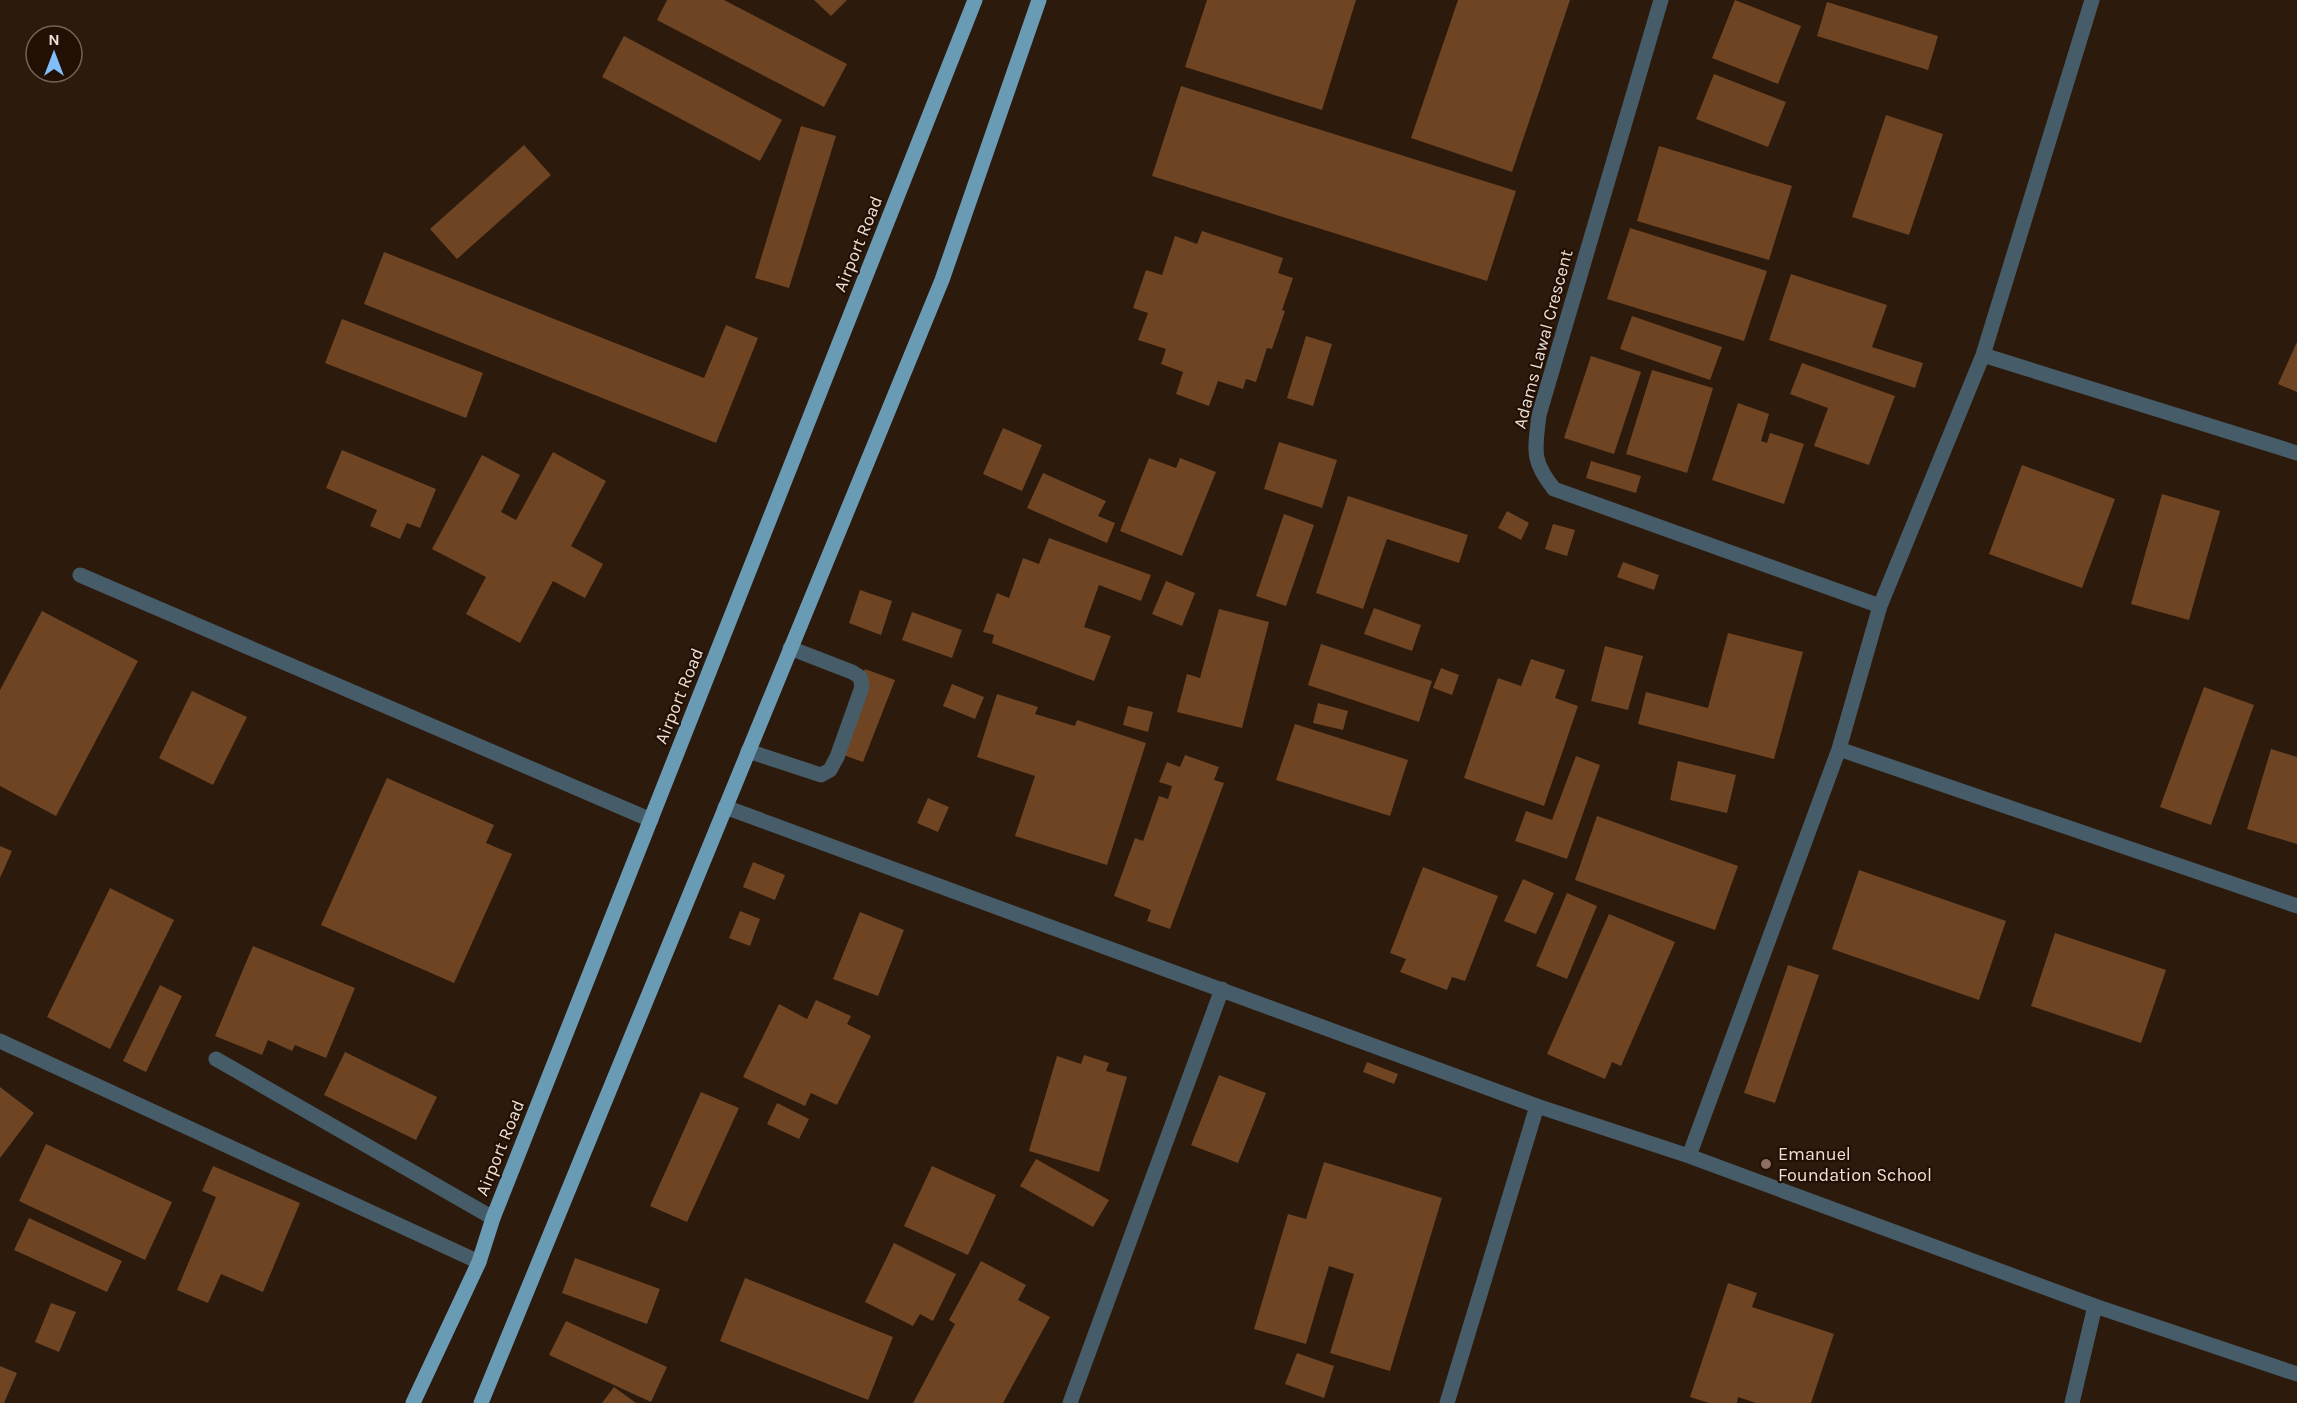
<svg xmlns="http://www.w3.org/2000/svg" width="2297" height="1403" font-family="Karla,sans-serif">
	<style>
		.building { fill: #6f4422 }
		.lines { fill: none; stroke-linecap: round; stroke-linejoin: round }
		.minor { stroke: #465d69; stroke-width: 15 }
		.major { stroke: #6a9bb5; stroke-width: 15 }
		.education-dot { fill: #8d6e63; stroke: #221004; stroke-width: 2 }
		.labels { text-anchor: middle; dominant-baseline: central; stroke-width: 4.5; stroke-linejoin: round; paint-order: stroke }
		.street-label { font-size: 18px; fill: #ede0d7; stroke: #221004 }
		.poi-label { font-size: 18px; fill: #ede0d7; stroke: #221004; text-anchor: start }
	</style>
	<rect width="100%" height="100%" fill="#2c1a0c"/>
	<!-- building -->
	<path class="building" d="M667 0H724L847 64 824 107 657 20Z
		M814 0H847L831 16Z
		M1207 0H1356L1322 110 1185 67Z
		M1458 0H1570L1512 172 1411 138Z
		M1735 0 1801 26 1778 84 1712 58Z
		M1827 2 1938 36 1928 70 1817 36Z
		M624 36 782 120 760 161 602 77Z
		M1714 74 1786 102 1768 147 1696 119Z
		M1181 86 1516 191 1487 281 1152 176Z
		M1886 115 1943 134 1909 235 1852 217Z
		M801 126 836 136 789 288 755 278Z
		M524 145 551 175 457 259 430 229Z
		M1659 146 1792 186 1769 260 1637 221Z
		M1630 228 1767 271 1744 341 1607 299Z
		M1202 231 1283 258 1278 273 1293 278 1282 310 1285 311 1272 349 1267 348 1256 382 1246 379 1243 389 1218 381 1209 406 1176 394 1183 372 1161 364 1166 349 1138 340 1148 313 1133 308 1146 270 1162 275 1175 236 1197 244Z
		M384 252 704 378 726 325 758 338 716 443 364 304Z
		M1791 274 1887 305 1872 347 1923 363 1915 388 1769 340Z
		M1632 316 1722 347 1710 380 1620 349Z
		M342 319 483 373 466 418 325 363Z
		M1306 336 1332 344 1313 406 1287 398Z
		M2297 342V392L2278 384Z
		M1591 356 1641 372 1614 454 1564 438Z
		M1802 363 1895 396 1869 465 1814 446 1828 408 1790 394Z
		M1652 370 1713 388 1687 473 1626 454Z
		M1738 403 1769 414 1761 441 1767 443 1770 433 1804 444 1784 504 1712 480Z
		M1003 428 1042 445 1022 491 983 474Z
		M1279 442 1337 460 1322 508 1264 489Z
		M342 450 436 489 420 528 407 523 400 539 370 526 377 510 326 488Z
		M553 452 606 481 571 546 603 564 585 598 553 581 520 643 466 614 486 577 432 549 482 455 520 475 501 512 516 520Z
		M1149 458 1176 468 1180 458 1216 472 1182 556 1120 531Z
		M1591 461 1641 476 1636 493 1586 478Z
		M2022 465 2115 499 2082 588 1989 554Z
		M1043 473 1106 501 1098 516 1115 523 1107 543 1027 508Z
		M2162 494 2220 511 2189 620 2131 604Z
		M1348 496 1468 535 1459 563 1387 539 1363 609 1316 593Z
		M1507 511 1529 523 1521 540 1498 528Z
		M1284 514 1314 525 1286 606 1256 596Z
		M1553 524 1575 530 1567 556 1545 549Z
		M1049 538 1151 575 1141 601 1099 585 1084 627 1111 636 1094 681 992 643 994 635 983 632 997 593 1009 598 1023 558 1039 564Z
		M1623 562 1659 575 1654 590 1617 577Z
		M1166 581 1195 593 1182 626 1152 614Z
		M860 590 892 601 881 635 849 623Z
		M1374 608 1421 625 1412 651 1364 634Z
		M1219 609 1269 622 1242 728 1177 712 1187 674 1200 678Z
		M42 611 138 661 56 816 0 786V690Z
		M912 612 962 630 952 658 902 640Z
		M1728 633 1803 652 1774 759 1638 724 1646 692 1708 708Z
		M1321 644 1432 681 1419 722 1308 685Z
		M1605 646 1643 656 1628 710 1591 701Z
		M1531 659 1565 670 1555 698 1578 706 1544 806 1464 778 1498 678 1521 686Z
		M1441 668 1459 675 1452 695 1433 688Z
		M865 669 895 680 863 762 832 751Z
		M952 684 984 697 975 719 943 706Z
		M2204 687 2254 705 2211 825 2160 807Z
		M192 691 247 717 213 785 159 758Z
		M997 694 1038 707 1035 714 1075 726 1077 720 1146 743 1107 865 1015 836 1035 776 977 757Z
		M1318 703 1348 711 1343 730 1313 723Z
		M1128 706 1153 712 1148 732 1123 725Z
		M1295 724 1408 760 1390 816 1276 780Z
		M2271 749 2297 757V844L2247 829Z
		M1185 755 1219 767 1214 780 1224 783 1170 929 1147 921 1151 910 1114 896 1135 838 1143 841 1159 796 1168 799 1172 786 1159 782 1167 762 1180 767Z
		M1576 756 1600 765 1567 859 1515 841 1526 811 1552 820Z
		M1678 761 1736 775 1727 813 1670 800Z
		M387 778 494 825 486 843 512 854 454 983 321 925Z
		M928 798 949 807 938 832 917 823Z
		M1597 816 1738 866 1715 930 1575 880Z
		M0 846 12 851 0 878Z
		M753 862 785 875 775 900 743 887Z
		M1423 867 1498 896 1465 981 1452 977 1447 990 1400 972 1406 959 1390 953Z
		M1859 870 2006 921 1979 1000 1832 949Z
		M1523 879 1554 893 1536 934 1504 921Z
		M110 888 174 920 110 1049 47 1017Z
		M1567 893 1597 906 1567 979 1536 966Z
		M740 911 760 919 750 946 729 938Z
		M860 912 904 930 878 996 833 979Z
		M1609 914 1675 942 1621 1066 1612 1062 1605 1079 1547 1054Z
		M2055 933 2166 970 2141 1043 2031 1006Z
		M253 946 355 988 326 1058 295 1045 292 1051 268 1040 262 1055 215 1036Z
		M1788 965 1819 975 1775 1103 1744 1093Z
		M160 985 182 996 146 1072 123 1061Z
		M816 1000 851 1016 847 1024 871 1036 837 1105 811 1093 805 1106 743 1077 779 1004 807 1019Z
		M345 1052 437 1097 416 1140 324 1095Z
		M1084 1055 1109 1063 1106 1071 1127 1077 1099 1172 1029 1151 1057 1056 1081 1064Z
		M1367 1062 1398 1074 1394 1084 1363 1072Z
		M1219 1075 1266 1093 1238 1163 1191 1145Z
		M0 1087 34 1113 0 1158Z
		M701 1092 739 1108 687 1222 650 1206Z
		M777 1103 809 1119 799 1139 767 1124Z
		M46 1144 172 1202 145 1260 19 1201Z
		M1036 1159 1109 1200 1093 1227 1020 1186Z
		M1324 1162 1442 1198 1390 1371 1330 1353 1354 1274 1329 1266 1306 1344 1254 1329 1288 1214 1306 1219Z
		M213 1166 300 1203 263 1292 221 1274 208 1303 177 1290 216 1197 202 1191Z
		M932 1166 996 1195 968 1255 904 1226Z
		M29 1218 122 1261 107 1292 14 1250Z
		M894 1243 956 1274 933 1321 920 1314 913 1326 865 1302Z
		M575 1258 660 1289 647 1324 562 1293Z
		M981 1261 1026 1285 1018 1300 1050 1317 1003 1403H913L955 1324 949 1320Z
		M745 1278 893 1337 868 1400 720 1341Z
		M1728 1283 1757 1293 1752 1307 1834 1334 1811 1403H1756L1738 1397 1737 1403H1709L1690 1397Z
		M51 1303 76 1312 59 1352 35 1342Z
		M566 1321 667 1367 651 1402 549 1355Z
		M1297 1353 1334 1366 1324 1398 1285 1384Z
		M0 1366 17 1373 4 1403H0Z
		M614 1387 636 1403H602Z"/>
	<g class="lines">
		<!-- minor -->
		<path class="minor" d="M1661 0 1539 415C1535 451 1531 460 1554 489L1880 606
			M1983 355 2297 453
			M80 575 651 820
			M1839 749 2297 906
			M748 751 821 775 830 770 837 757 862 687 860 677 852 672 790 648
			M725 807 1537 1106 1689 1156 2095 1306 2297 1374
			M0 1041 479 1262
			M216 1059 493 1218
			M1689 1156 1839 749 1880 606 1983 355 2092 0
			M1070 1403 1222 989
			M1447 1403 1537 1106
			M2072 1403 2095 1306"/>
		<!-- major -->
		<path class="major" d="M413 1403 479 1262 493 1218 975 0
			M481 1403 942 280 1039 0"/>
	</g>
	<!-- markers -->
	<circle class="education-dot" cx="1766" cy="1164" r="6"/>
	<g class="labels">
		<!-- street labels -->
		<g class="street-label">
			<text transform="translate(858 244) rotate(-68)">Airport Road</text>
			<text transform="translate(1543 339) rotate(-75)">Adams Lawal Crescent</text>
			<text transform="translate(679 696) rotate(-68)">Airport Road</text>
			<text transform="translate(500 1148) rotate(-68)">Airport Road</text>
		</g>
		<!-- poi labels -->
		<g class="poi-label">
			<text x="1778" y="1154">Emanuel<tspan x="1778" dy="21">Foundation School</tspan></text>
		</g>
	</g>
	<!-- north arrow -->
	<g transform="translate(54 54)"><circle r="28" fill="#221004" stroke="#736358" stroke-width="1.5"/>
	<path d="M0-4.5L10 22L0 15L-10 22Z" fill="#81bdfa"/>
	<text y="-9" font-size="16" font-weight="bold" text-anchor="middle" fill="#ede0d7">N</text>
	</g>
</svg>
